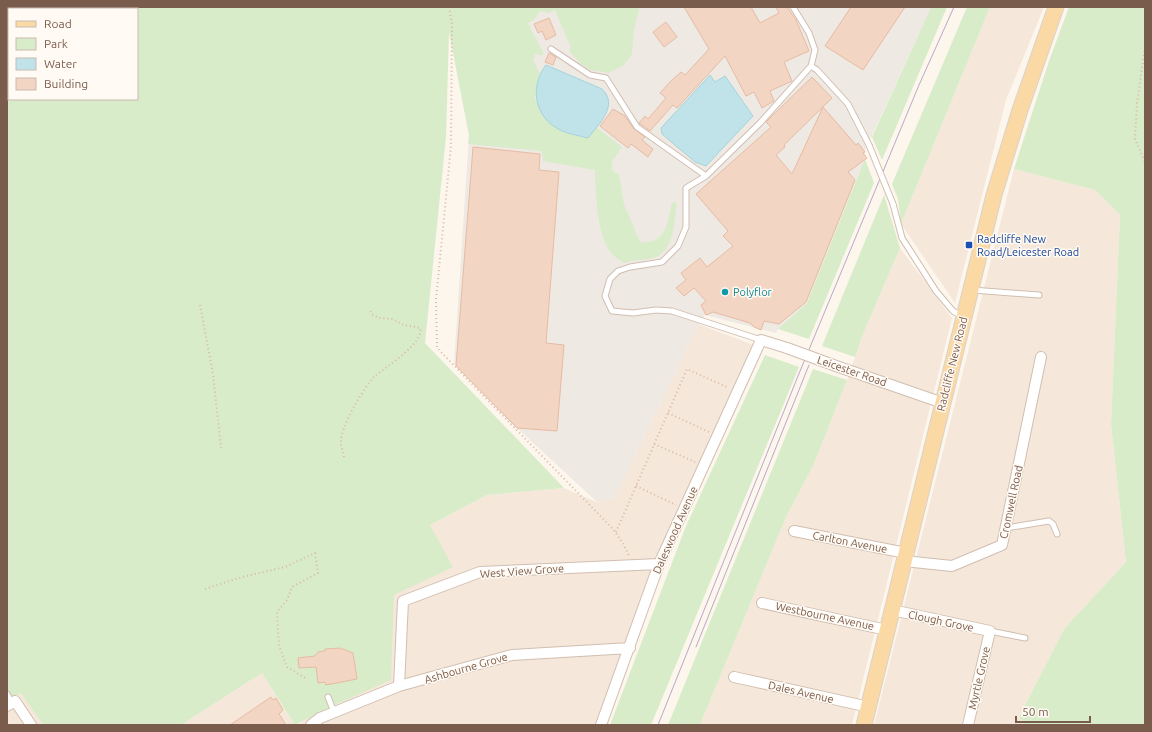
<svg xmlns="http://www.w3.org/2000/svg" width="1152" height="732" font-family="Ubuntu,sans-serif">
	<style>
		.residential { fill: #f5e8da }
		.industrial { fill: #efe9e4 }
		.green { fill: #d8ecc9 }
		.water { fill: #bfe3e8; stroke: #a5d3da }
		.building { fill: #f3d5c3; stroke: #e6bba3 }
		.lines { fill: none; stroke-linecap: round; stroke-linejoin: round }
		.service-casing { stroke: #d1beb0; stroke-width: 7 }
		.minor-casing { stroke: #d1beb0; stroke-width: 12 }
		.primary-casing { stroke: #dad1cd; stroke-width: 17 }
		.path { stroke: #d9b8a5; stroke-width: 2; stroke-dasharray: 1 3; stroke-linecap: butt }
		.service { stroke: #fff; stroke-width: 5 }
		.minor { stroke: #fff; stroke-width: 10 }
		.primary { stroke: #fbd9a5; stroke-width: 15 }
		.tram { stroke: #b9a8c9; stroke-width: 1 }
		.service-bridge-casing { stroke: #d1beb0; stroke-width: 7; stroke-linecap: butt }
		.minor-bridge-casing { stroke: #d1beb0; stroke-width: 12; stroke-linecap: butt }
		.service-bridge { stroke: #fff; stroke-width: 5 }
		.minor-bridge { stroke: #fff; stroke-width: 10 }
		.transit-dot { fill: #1a4fb4; stroke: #fffaf3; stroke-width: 1.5 }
		.culture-dot { fill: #0f9aa8; stroke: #fffaf3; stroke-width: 1.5 }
		.labels { text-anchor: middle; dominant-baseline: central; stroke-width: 3; stroke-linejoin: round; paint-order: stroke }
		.transit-label { font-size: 11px; fill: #164399; stroke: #fffaf3; text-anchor: start }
		.culture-label { font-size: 11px; fill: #0d838f; stroke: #fffaf3; text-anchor: start }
		.street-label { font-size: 11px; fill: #7a5c4d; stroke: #fffaf3 }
	</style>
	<rect width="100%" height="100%" fill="#fdf6ec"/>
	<!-- residential -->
	<path class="residential" d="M990 7H1044L1006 100 955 303 901 224Z
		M1014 169 1095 190 1120 215 1111 424 1126 562 1064 629 1019 717 1026 725H874Z
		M900 248 952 318 852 725H700L786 517 814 464 847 380 863 334Z
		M698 324 754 345 659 551 595 725H298L311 716 339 703 391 635 394 595 430 525 487 495 564 488 596 502 615 497Z
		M262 673 295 725H181Z
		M21 692 43 725H7V701Z"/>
	<!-- industrial -->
	<path class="industrial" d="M486 7H931L864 153 865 159 807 303 778 329 776 333 705 315 698 324 615 497 597 502 517 428 454 364 469 135 449 30Z"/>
	<!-- green -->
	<path class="green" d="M14 7H640L634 29 632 54 623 66 609 73 590 70 581 64 569 51 571 48 555 10 549 13 540 11 534 20 528 23 543 52V56L535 54 533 60 540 73 538 78 535 99 569 134 588 138 596 127 622 147 612 162V170L619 175 624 204 640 242C667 245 667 222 672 202L677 203C674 219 675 249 656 257 646 261 634 259 624 263 621 261 617 259 614 256 597 242 595 190 595 170L543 161 542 151 468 144 469 135 449 32 446 137 425 343 564 488 487 495 430 525 453 567 394 595 391 680 339 703 295 725 262 673 181 725H43L21 693 7 701V15L9 13V99H137V9H12Z
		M931 7H947L882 160 872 137Z
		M967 7H990L901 224 898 199 892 184Z
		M1069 7H1145V725H1026L1019 717 1064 629 1126 562 1111 424 1120 215 1095 190 1014 169 1049 61Z
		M865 159 874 183 809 339 778 329 807 303Z
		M884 195 900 248 863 334 855 357 822 346Z
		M765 355 799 367 651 725H610L686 526Z
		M813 369 847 380 814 464 786 517 700 725H668Z"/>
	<!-- water -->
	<path class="water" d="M546 65 602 89C619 105 599 124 588 138 577 135 565 134 555 127 533 113 531 84 546 65Z
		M710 75 715 82 725 76 753 116 706 166 695 162 662 134 661 128Z"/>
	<!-- building -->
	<path class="building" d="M684 7H751L760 23 779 13 776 7H787L796 20 809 51 784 62 792 81 770 91 774 101 762 108 754 92 746 96 725 56 677 108 673 105 650 131 639 123 645 116 648 119 666 98 660 93 671 81 681 72 685 75 709 49Z
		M851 7H905L863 70 825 46Z
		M549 18 556 35 546 40 542 31 538 33 534 24Z
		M666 22 677 37 664 47 653 32Z
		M549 53 556 57 553 65 545 62Z
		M812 77 832 98 784 145 785 147 776 155 792 174 823 107 856 145 858 143 865 152 863 153 867 158 848 172 855 180 806 302 779 324 764 321 761 330 754 327 750 323 713 312 706 315 701 305 706 301 694 288 684 296 676 288 686 280 681 273 700 258 707 267 733 246 723 236 728 231 696 194 771 127 766 122Z
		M613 109 625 116 634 129 645 137 642 140 653 149 648 157 631 144 628 148 600 126Z
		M473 147 540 154 539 170 559 172 546 343 564 345 557 431 517 428 456 366Z
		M340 648 353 653 357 679 326 685 325 682 318 683 316 667 299 668 298 658 315 656 318 652 325 651V649Z
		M271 697 273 700 276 698 283 710 279 714 286 725H230Z"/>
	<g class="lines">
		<!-- service casing -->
		<g class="service-casing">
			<path id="service" d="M551 49 590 75 606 78 637 127 706 176
				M811 66 817 70 848 104 869 145
				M893 204 902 238 936 291 953 311 963 317
				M972 290 1039 295
				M761 340 672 311 656 310 633 313 612 311 605 296 610 279 618 271 630 267 662 262 678 246 686 227V188L706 176 760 123 811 66 815 50 809 33 793 7
				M1006 528 1049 521 1053 524 1057 534
				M990 631 1025 638
				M7 694 12 703
				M328 697 334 712"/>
		</g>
		<!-- minor casing -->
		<g class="minor-casing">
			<path id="minor" d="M836 366 943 403
				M794 531 906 553
				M904 561 952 566 1002 545 1041 357
				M762 603 887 630
				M892 610 990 631 968 725
				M734 677 869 707
				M399 686 403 601 480 572 659 564
				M7 706 15 701 31 725
				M311 725 320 718 399 686 512 655 630 648
				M601 725 659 564 761 340 787 348"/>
		</g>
		<!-- primary casing -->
		<g class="primary-casing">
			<path id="primary" d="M864 725 994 195 1020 110 1056 7"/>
		</g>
		<!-- path -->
		<path class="path" d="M77 7 78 9
			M449 7 452 24 451 146 436 300 437 348 613 529 623 543 629 556
			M19 9 21 7
			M7 22 9 20
			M1145 47 1137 103 1135 139 1145 162
			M200 305 213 374 221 448
			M668 413 709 432
			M654 444 695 462
			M344 457C343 452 341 447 341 442 340 428 364 387 374 377 385 367 425 343 420 328L404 325 392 319 379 318 373 315 369 309
			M636 486 676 505
			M616 532 687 369 729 388
			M205 589 242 577 285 567 315 553 318 573 292 587 287 600 277 612 279 646 287 667 305 678"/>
		<!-- service -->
		<use href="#service" class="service"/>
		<!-- minor -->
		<use href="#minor" class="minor"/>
		<!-- primary -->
		<use href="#primary" class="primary"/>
		<!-- tram -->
		<path class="tram" d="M696 647 809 365
			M658 725 798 376 919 85 954 7"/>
		<!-- service-bridge casing -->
		<g class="service-bridge-casing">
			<path id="service-bridge" d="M869 145 893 204"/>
		</g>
		<!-- minor-bridge casing -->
		<g class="minor-bridge-casing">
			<path id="minor-bridge" d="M787 348 836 366"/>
		</g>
		<!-- service-bridge -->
		<use href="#service-bridge" class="service-bridge"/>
		<!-- minor-bridge -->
		<use href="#minor-bridge" class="minor-bridge"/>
	</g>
	<!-- markers -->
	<rect class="transit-dot" x="965" y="241" width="8" height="8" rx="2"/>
	<circle class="culture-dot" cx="725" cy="292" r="4"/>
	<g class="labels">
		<!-- transit labels -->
		<g class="transit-label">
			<text x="977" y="239">Radcliffe New<tspan x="977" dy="13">Road/Leicester Road</tspan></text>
		</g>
		<!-- culture labels -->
		<g class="culture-label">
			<text x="733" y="292">Polyflor</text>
		</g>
		<!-- street labels -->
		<g class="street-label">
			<text transform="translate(952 364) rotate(-76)">Radcliffe New Road</text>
			<text transform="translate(852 371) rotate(19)">Leicester Road</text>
			<text transform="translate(1011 502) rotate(-78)">Cromwell Road</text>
			<text transform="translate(675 530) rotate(-66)">Daleswood Avenue</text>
			<text transform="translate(850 542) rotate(11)">Carlton Avenue</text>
			<text transform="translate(522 571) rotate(-4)">West View Grove</text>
			<text transform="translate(825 616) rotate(12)">Westbourne Avenue</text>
			<text transform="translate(941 621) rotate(12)">Clough Grove</text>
			<text transform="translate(466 668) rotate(-16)">Ashbourne Grove</text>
			<text transform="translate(979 678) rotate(-77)">Myrtle Grove</text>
			<text transform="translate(801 692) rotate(13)">Dales Avenue</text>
		</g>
	</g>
	<!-- border -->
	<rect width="1152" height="732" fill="none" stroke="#7a5c4d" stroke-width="16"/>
	<!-- legend -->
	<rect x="8" y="8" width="130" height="92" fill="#fffaf3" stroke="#cabbb1"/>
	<rect x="16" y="21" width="20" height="6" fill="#fbd9a5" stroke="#cabbb1"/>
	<text x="44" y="28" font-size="12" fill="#7a5c4d">Road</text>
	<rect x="16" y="38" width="20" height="12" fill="#d8ecc9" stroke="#cabbb1"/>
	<text x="44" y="48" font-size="12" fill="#7a5c4d">Park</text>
	<rect x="16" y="58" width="20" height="12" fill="#bfe3e8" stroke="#cabbb1"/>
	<text x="44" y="68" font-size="12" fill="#7a5c4d">Water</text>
	<rect x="16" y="78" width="20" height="12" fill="#f3d5c3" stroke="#cabbb1"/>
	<text x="44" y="88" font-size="12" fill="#7a5c4d">Building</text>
	<!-- scale -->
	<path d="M1016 716v6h74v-6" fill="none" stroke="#7a5c4d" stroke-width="2"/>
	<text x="1022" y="716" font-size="12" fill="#7a5c4d" stroke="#fffaf3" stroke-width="3" paint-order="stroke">50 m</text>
</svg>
